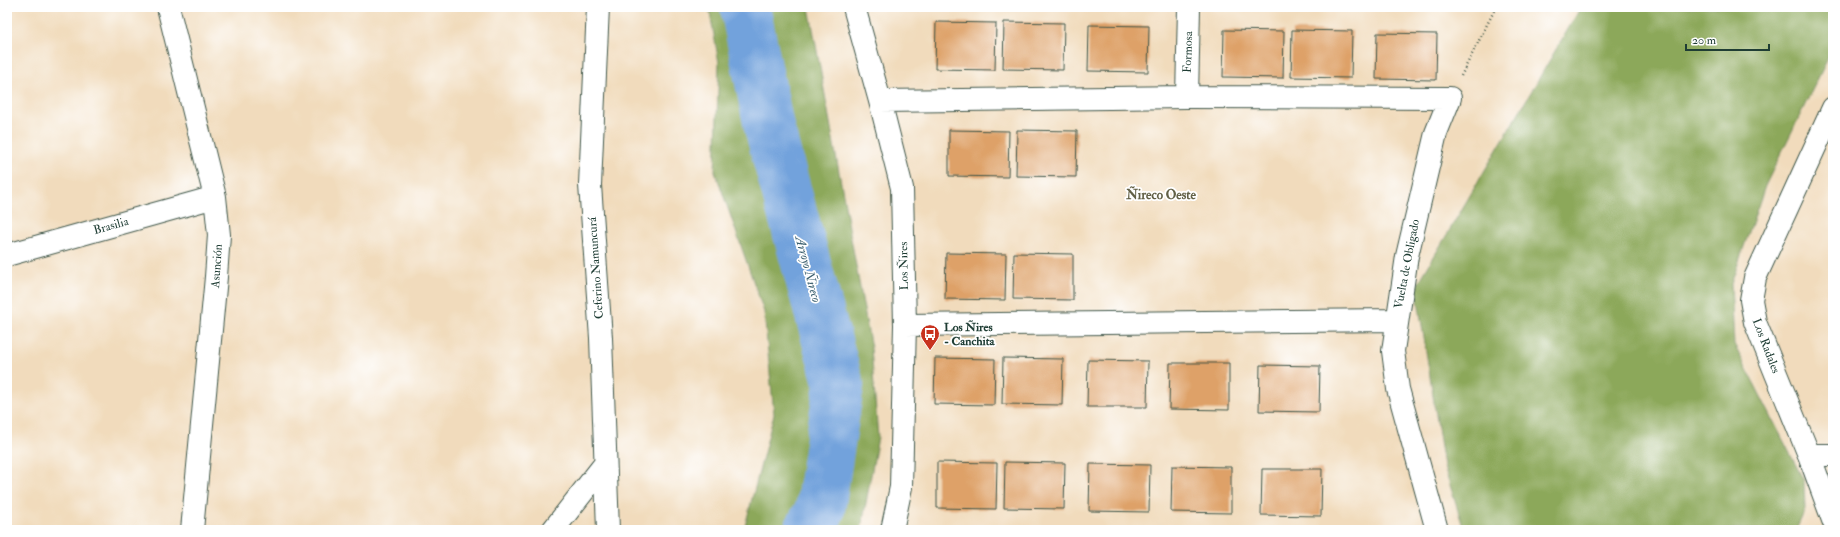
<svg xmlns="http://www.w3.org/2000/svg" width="1840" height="537" font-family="'IM FELL Double Pica',serif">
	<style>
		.forest { fill: #8ca85a; stroke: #567247 }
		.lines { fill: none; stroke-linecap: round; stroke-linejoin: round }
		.river { stroke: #72a2dc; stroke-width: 50 }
		.building { fill: #dea168 }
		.street-casing { stroke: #3e5548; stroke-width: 24 }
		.path { stroke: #3e5548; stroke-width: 2.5; stroke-dasharray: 1 3; stroke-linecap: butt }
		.street { stroke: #fff; stroke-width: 22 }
		.labels { text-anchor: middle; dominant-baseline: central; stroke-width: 3.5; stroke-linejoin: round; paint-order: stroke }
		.street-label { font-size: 12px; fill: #1f3d34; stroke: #fff }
		.poi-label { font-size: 12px; font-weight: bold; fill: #1f3d34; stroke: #fff; text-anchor: start }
		.neighbourhood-label { font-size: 13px; font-weight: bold; fill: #626046; stroke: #fff }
		.water-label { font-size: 13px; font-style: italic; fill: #3c606f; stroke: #fff }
	</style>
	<rect width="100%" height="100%" fill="#fff"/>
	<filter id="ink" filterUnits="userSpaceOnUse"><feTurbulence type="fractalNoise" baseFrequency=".025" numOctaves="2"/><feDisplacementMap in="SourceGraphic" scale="8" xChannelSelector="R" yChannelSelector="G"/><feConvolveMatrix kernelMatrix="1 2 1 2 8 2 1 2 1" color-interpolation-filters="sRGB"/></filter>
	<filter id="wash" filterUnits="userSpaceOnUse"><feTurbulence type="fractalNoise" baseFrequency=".012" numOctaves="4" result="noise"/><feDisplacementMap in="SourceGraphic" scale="16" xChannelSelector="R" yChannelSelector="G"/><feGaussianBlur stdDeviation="0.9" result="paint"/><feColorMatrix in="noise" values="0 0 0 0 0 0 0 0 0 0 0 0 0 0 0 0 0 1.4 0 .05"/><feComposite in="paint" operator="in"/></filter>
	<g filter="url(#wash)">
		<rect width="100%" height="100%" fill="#f1dbbc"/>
		<!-- forest -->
		<path class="forest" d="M709 7H809L871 348 878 437 861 530H744L774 414 764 312 715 171 719 63Z
			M1581 7H1833V48L1765 186 1731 284 1734 344 1804 481 1805 510 1796 530H1464L1444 466 1416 287Z"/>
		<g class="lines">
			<!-- river -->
			<path class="river" d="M745 7 769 127 839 385 820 510 809 530"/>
		</g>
		<g id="blocks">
			<!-- building -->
			<path class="building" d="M936 22 996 23 995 70 935 69Z
				M1004 22 1064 23 1063 70 1003 69Z
				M1089 25 1149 26 1148 72 1088 71Z
				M1224 30 1284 31 1283 78 1223 77Z
				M1292 30 1352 31 1351 78 1291 77Z
				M1377 33 1437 34 1436 80 1376 79Z
				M949 130 1009 131 1008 177 949 176Z
				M1017 130 1077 131 1076 177 1016 176Z
				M946 253 1006 254 1005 300 945 299Z
				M1014 253 1073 254V300L1013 299Z
				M935 358 995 359 994 405 934 404Z
				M1003 358 1063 359 1062 405 1002 404Z
				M1088 360 1148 361 1147 407H1087Z
				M1170 363H1229V410L1169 409Z
				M1260 365 1320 366 1319 412 1259 411Z
				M937 462 997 463 996 509 937 508Z
				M1005 462 1065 463 1064 509 1004 508Z
				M1090 464 1150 465 1149 512 1089 511Z
				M1172 466 1231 467V513L1171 512Z
				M1262 469H1322L1321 516 1261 515Z"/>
		</g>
	</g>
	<g filter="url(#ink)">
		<use href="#blocks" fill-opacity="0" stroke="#3e5548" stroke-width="1"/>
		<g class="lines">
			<!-- street casing -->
			<g class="street-casing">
				<path id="street" d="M168 7 215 197 219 235 216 277 192 530
					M598 7 590 185 601 338 608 530
					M854 7 880 101 902 188 905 325 901 487 892 530
					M1187 97 1189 7
					M880 101 1187 97 1450 98 1436 133 1407 256 1393 351 1398 389 1437 530
					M1833 108 1755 278 1751 300 1755 322 1809 455 1833 520
					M7 255 215 197
					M905 325 1396 320
					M1809 455H1833
					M553 530 604 465"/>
			</g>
			<!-- path -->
			<path class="path" d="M1461 76 1496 7"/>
			<!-- street -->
			<use href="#street" class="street"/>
		</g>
	</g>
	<!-- icons -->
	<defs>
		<g id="bus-pin" transform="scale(1)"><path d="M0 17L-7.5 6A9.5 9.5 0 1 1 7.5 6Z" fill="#c8321e" stroke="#fff"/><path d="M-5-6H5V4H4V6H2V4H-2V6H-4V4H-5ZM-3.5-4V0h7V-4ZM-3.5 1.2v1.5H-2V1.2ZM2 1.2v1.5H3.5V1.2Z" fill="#fff"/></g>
	</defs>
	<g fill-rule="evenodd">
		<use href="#bus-pin" x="930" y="334"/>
	</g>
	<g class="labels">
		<!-- street labels -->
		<g class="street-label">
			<text transform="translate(1188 52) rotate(-88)">Formosa</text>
			<text transform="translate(111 226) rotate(-16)">Brasilia</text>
			<text transform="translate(1407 264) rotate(-79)">Vuelta de Obligado</text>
			<text transform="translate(217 266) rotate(-86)">Asunción</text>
			<text transform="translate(904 266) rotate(-91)">Los Ñires</text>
			<text transform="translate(596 268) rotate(-94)">Ceferino Namuncurá</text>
			<text transform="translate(1766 346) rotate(69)">Los Radales</text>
		</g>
		<!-- poi labels -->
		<g class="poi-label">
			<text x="944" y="327">Los Ñires<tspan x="944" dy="14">- Canchita</tspan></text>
		</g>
		<!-- neighbourhood labels -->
		<g class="neighbourhood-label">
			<text x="1161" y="195">Ñireco Oeste</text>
		</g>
		<!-- water labels -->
		<g class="water-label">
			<text transform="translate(808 269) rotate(75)">Arroyo Ñireco</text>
		</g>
	</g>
	<!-- margin -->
	<rect width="1840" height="537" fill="none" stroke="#fff" stroke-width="24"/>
	<!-- scale -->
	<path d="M1686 44v6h83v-6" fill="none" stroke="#1f3d34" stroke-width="2"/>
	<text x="1692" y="44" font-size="12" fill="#1f3d34" stroke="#ffffff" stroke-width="3" paint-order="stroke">20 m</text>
</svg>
